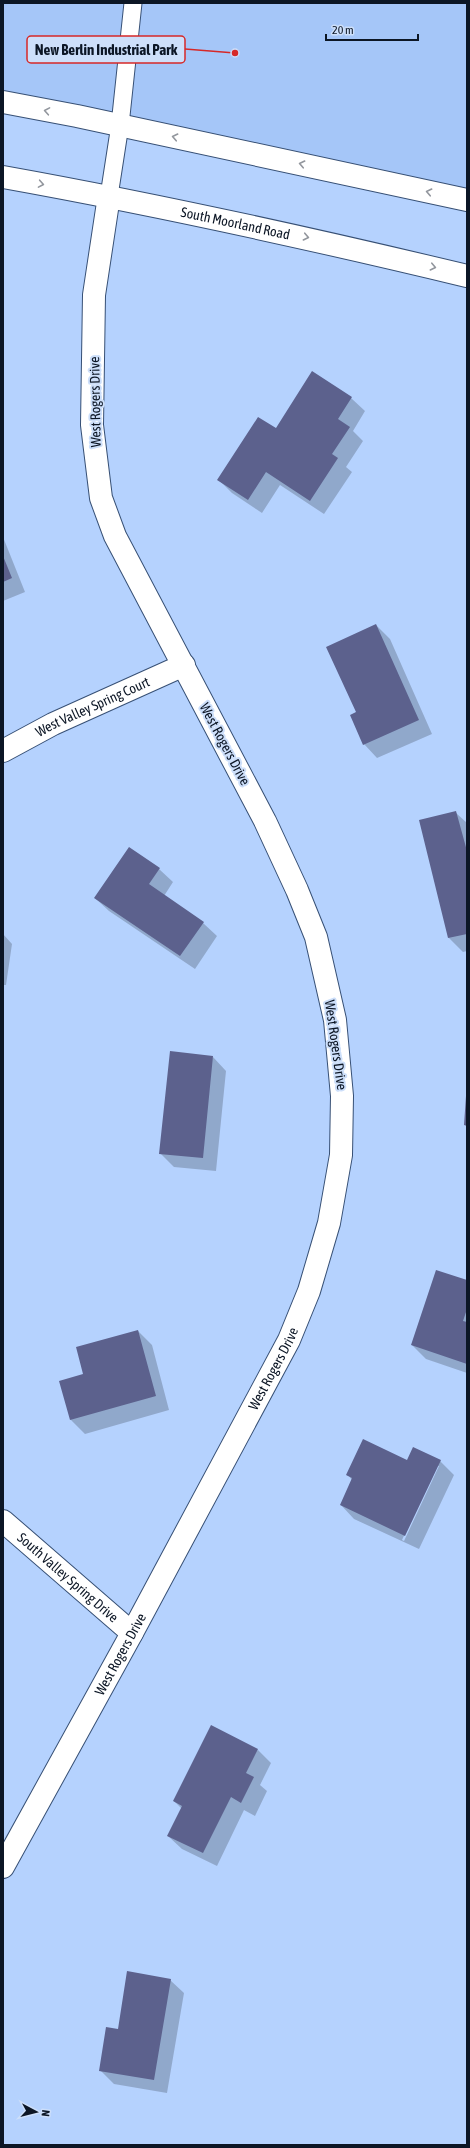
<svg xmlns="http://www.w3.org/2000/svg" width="470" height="2148" font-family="'Asap Condensed',sans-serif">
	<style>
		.built { fill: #a5c6f8 }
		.shadow { fill: #0003; fill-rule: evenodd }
		.building { fill: #5c618d }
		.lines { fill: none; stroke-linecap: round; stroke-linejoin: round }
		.lane-casing { stroke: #375075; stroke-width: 19 }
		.street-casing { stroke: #375075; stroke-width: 24 }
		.secondary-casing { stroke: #375075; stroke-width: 24 }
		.lane { stroke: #fff; stroke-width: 17 }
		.street { stroke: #fff; stroke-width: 22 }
		.secondary { stroke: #fff; stroke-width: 22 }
		.oneway { stroke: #92969d }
		.labels { text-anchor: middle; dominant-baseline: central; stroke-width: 4; stroke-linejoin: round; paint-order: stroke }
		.street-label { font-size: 14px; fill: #0c1625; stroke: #cddffa }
		.leader { fill: none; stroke: #d62828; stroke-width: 1.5 }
		.callout-dot { fill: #d62828; stroke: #cddffa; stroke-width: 1.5 }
		.callout { fill: #cddffa; stroke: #d62828; stroke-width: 1.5 }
		.callout-label { font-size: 15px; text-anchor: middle; font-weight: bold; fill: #0c1625 }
	</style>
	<rect width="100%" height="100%" fill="#b5d2fe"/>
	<!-- built -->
	<path class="built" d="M3 3H467V200L3 102Z"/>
	<!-- shadow -->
	<path class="shadow" d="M351 398 365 411 353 431 363 441 346 467 352 472 324 514 280 485 262 513 232 493 219 480 276 429Z
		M3 537 25 592 3 601Z
		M376 625 390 639 432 734 377 758 364 744 357 713Z
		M455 812 467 823V951L463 952 449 938 420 821Z
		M159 869 173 882 164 896 203 923 217 936 195 969 109 911 95 898Z
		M3 934 12 944 6 985H3Z
		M213 1057 226 1071 216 1171 174 1167 160 1153Z
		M467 1281V1373L426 1359 412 1345Z
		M138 1331 152 1345 169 1410 85 1434 71 1420 61 1382 85 1375Z
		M407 1461H440L454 1475 419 1549 354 1519 341 1505 352 1480 348 1475ZM437 1466H439L404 1541 402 1540Z
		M258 1750 271 1763 260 1785 267 1791 255 1816 244 1810 217 1866 182 1849 168 1836 182 1809 174 1801Z
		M170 1980 184 1993 167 2093 114 2084 100 2070 119 2030Z"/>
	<!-- building -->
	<path class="building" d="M312 371 352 397 338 419 350 427 332 454 338 458 310 501 266 472 248 500 217 480 258 417 276 428Z
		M3 556 12 578 3 582Z
		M376 624 419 720 363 745 350 715 356 712 326 647Z
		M456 811 467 851V934L448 938 419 820Z
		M129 847 160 868 149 884 204 922 180 956 94 898Z
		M170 1051 213 1056 203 1158 159 1154Z
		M466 1096H467V1126L464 1125Z
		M436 1270 467 1280V1309L463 1321 467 1322V1364L411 1345Z
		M138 1330 156 1396 70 1420 59 1381 83 1374 76 1347Z
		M363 1439 407 1460 413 1447 441 1460 405 1536 340 1505 352 1478 346 1475Z
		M211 1725 258 1749 246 1773 254 1777 241 1803 231 1797 203 1853 167 1836 182 1806 173 1801Z
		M127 1971 171 1979 154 2080 99 2071 106 2027 118 2029Z"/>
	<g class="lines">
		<!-- lane casing -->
		<g class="lane-casing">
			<path id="lane" d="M109 196 120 125 133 3"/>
		</g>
		<!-- street casing -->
		<g class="street-casing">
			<g id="street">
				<path id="s1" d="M3 751 53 724 184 665"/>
				<path id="s2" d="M3 1521 132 1633"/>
				<path id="s3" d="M3 1867 132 1633 289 1340 309 1291 329 1223 341 1155 342 1096 335 1020 316 937 297 890 265 821 115 536 101 498 92 425 94 295 109 196"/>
			</g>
		</g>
		<!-- secondary casing -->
		<g class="secondary-casing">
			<g id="secondary">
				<path d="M3 102 77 116 467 200"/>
				<path id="s4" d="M3 177C159 205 313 239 467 276"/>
			</g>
		</g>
		<!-- lane -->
		<use href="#lane" class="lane"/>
		<!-- street -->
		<use href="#street" class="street"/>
		<!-- secondary -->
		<use href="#secondary" class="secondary"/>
	</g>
	<!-- one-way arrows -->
	<defs><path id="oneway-chevron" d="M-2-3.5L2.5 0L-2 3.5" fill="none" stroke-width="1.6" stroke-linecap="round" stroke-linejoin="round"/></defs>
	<g class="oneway">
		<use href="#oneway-chevron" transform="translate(47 111) rotate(-170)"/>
		<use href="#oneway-chevron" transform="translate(175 137) rotate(-168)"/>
		<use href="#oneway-chevron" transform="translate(302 164) rotate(-168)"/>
		<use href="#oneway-chevron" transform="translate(41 184) rotate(10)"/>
		<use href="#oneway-chevron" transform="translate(429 192) rotate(-168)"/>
		<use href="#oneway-chevron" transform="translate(306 237) rotate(12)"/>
		<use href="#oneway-chevron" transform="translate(433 267) rotate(13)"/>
	</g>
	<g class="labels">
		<!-- street labels -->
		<g class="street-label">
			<text stroke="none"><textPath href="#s4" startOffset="237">South Moorland Road</textPath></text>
			<text transform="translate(95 402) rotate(-91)">West Rogers Drive</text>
			<text stroke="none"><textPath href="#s1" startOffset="100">West Valley Spring Court</textPath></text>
			<text transform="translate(225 744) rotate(62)">West Rogers Drive</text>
			<text transform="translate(336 1045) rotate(82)">West Rogers Drive</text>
			<text stroke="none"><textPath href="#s3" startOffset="567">West Rogers Drive</textPath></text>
			<text stroke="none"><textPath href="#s2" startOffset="86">South Valley Spring Drive</textPath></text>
			<text stroke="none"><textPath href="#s3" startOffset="243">West Rogers Drive</textPath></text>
		</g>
	</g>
	<!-- callouts -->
	<path class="leader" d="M235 53L185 49"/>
	<circle class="callout-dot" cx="235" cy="53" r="4"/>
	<rect class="callout" x="27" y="36" width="158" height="27" rx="4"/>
	<g class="callout-label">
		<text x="106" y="55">New Berlin Industrial Park</text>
	</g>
	<!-- border -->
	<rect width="470" height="2148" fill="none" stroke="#0c1625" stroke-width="8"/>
	<!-- north arrow -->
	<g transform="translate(36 2112) rotate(97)" stroke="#cddffa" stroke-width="3" paint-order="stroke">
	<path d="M0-3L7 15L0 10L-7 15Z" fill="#0c1625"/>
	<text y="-6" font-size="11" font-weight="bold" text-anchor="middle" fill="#0c1625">N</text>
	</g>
	<!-- scale -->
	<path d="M326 34v6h92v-6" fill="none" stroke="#0c1625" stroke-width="2"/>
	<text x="332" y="34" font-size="12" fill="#0c1625" stroke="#cddffa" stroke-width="3" paint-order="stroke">20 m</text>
</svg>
